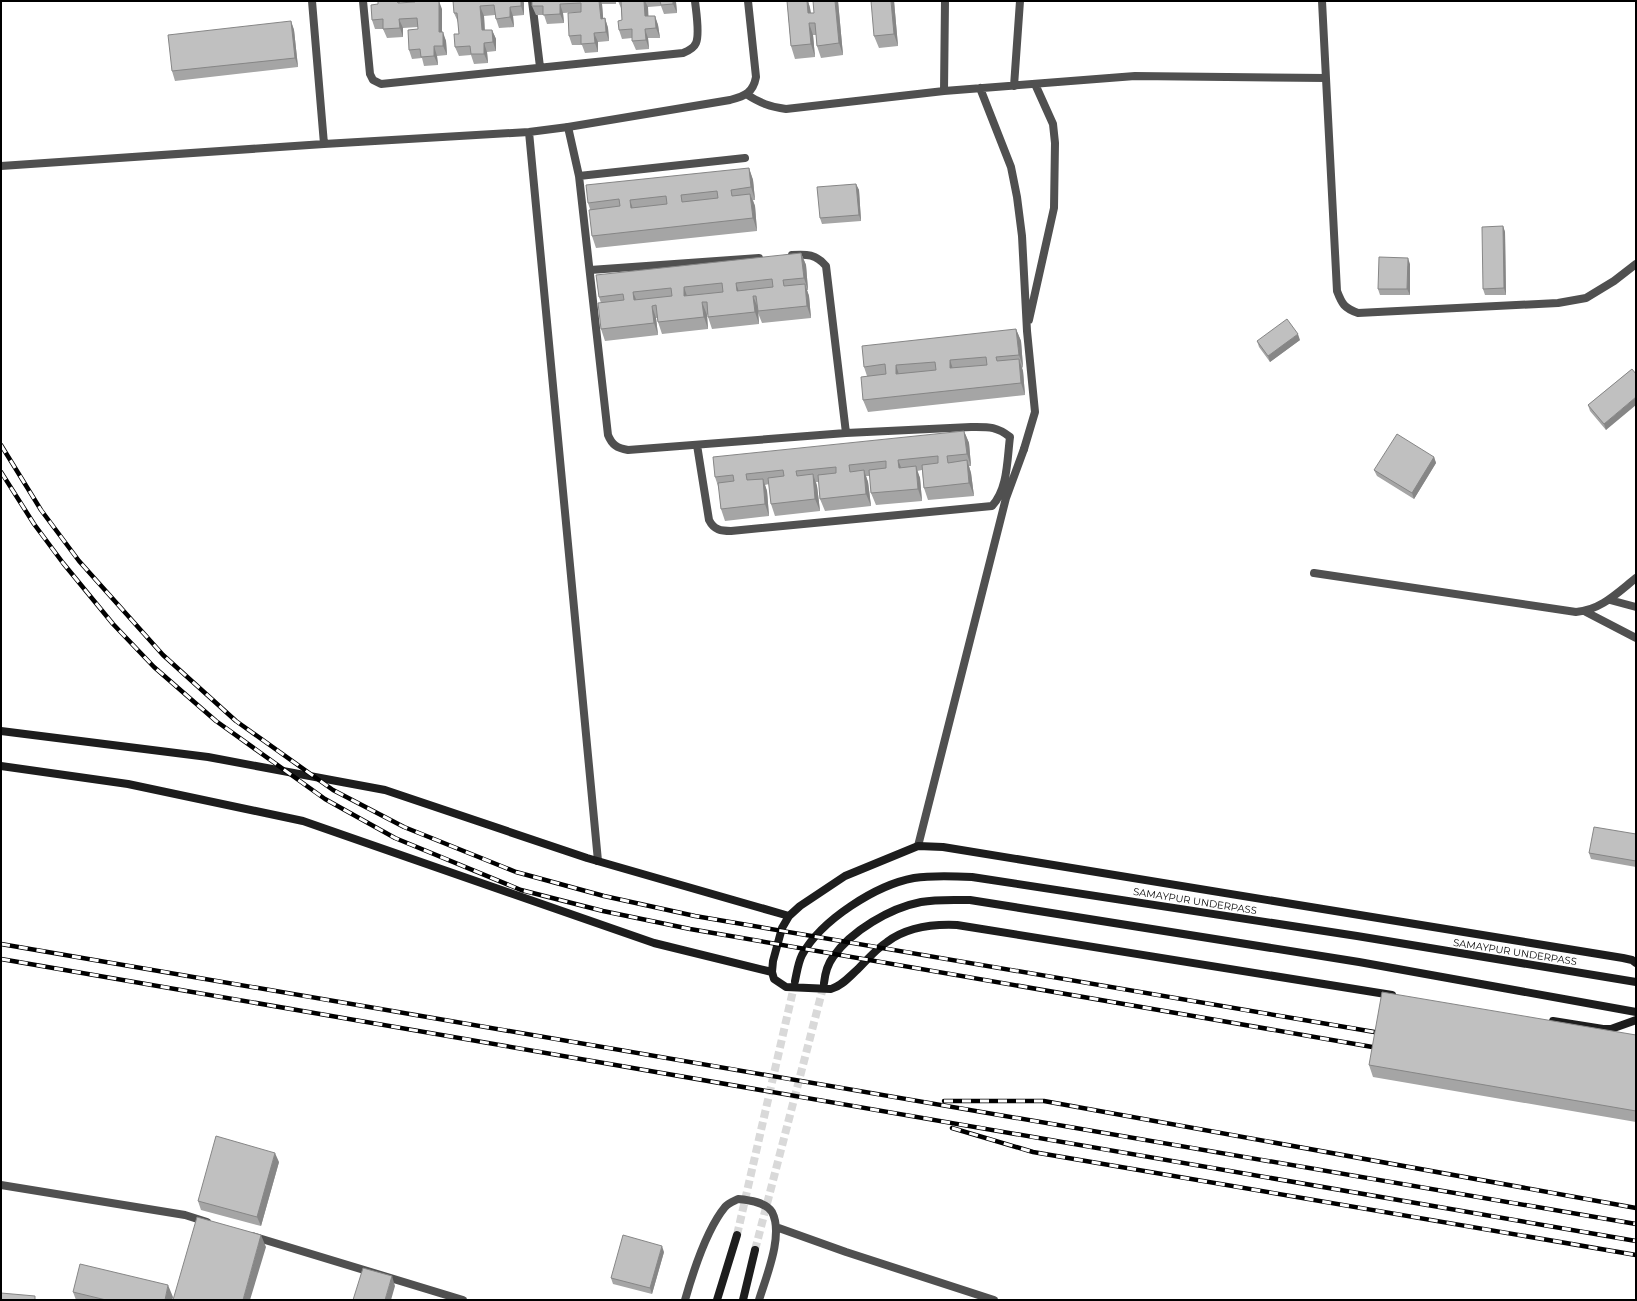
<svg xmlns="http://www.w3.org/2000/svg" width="1637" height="1301" font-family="Montserrat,sans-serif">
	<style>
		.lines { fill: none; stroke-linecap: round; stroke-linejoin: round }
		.secondary-tunnel { stroke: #d9d9d9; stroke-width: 8; stroke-dasharray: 8 4; stroke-linecap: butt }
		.lane { stroke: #505050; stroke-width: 8 }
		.street { stroke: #505050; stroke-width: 8 }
		.secondary { stroke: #1d1d1d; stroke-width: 8 }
		.rail-casing { stroke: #000; stroke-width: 4.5 }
		.rail { stroke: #fff; stroke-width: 3; stroke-dasharray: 9; stroke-linecap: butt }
		.wall { fill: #a5a5a5 }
		.shaded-wall { fill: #868686 }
		.building { fill: #c0c0c0; stroke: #868686; fill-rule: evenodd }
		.labels { text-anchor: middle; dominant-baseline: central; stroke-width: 3; stroke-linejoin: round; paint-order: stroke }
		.street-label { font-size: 10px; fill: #000; stroke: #fff }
	</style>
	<rect width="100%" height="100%" fill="#fff"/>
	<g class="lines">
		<!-- secondary-tunnel -->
		<path class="secondary-tunnel" d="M737 1235 795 982
			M755 1250 824 984"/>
		<!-- lane -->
		<path class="lane" d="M363 1 370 74 373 80 381 84 683 53C688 51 694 48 696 43 700 34 696 11 695 1
			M532 1 540 67
			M568 127 579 176 608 435C612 445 617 448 628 450L846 433 971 427C988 427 996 426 1010 437 1007 460 1008 489 992 506L731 531C721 531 714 530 709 520L697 445
			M579 176 745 158
			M792 255C807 254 816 254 826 266L846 433
			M590 270 759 258
			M918 846 1006 498 1024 449"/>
		<!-- street -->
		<path class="street" d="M312 1 324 144
			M1322 1 1337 291C1342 304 1344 308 1358 313L1558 303 1586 298 1614 281 1636 264
			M1014 86 1020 1
			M980 88 1011 167 1017 197 1022 236 1027 331 1035 412 1024 449
			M944 91 945 1
			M746 94C760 103 770 107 786 109L944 91 1135 76 1326 78
			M529 132 598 861
			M1 166 324 144 529 132 568 127 730 100C745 96 753 93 756 77L748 1
			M1029 320 1054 208 1055 143 1053 124 1035 84
			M1314 573 1576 612C1601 610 1617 593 1636 578
			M1610 600 1636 607
			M1586 612 1636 638
			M1 1185 185 1215 207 1222
			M776 1227 846 1252 994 1300
			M252 1236 463 1300
			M685 1300C693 1272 706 1230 725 1207 728 1203 734 1201 738 1199 749 1200 766 1202 772 1212 784 1235 766 1277 759 1300"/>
		<!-- secondary -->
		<path class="secondary" d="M1 731 208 757 385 790 587 858 789 916
			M1 766 128 784 303 821 654 943 772 972
			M795 981C797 972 798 963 802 955 821 920 876 885 914 878 933 875 953 876 972 877L1357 936 1636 982
			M824 983C825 974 827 965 833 957 851 931 890 908 921 902 937 899 954 900 970 900L1359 962 1636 1012
			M1392 995 957 925C934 924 907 927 887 942 876 949 867 960 858 969 850 976 842 986 831 989L786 987 774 979 772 972 773 961 782 928 789 916 800 906 845 876 918 846 943 847 1623 958 1632 960 1636 963
			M1553 1021 1603 1029H1611L1636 1020
			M717 1300 737 1235
			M743 1300 755 1250"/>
		<!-- rail casing -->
		<g class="rail-casing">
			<path id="rail" d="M1 445 41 510 79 561 163 655 236 721 333 790 404 827 516 872 604 896 695 916 1386 1034
				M1 472 34 524 63 563 113 624 154 667 216 721 325 799 395 838 521 890 603 911 690 929 1384 1049
				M1 944 1636 1224
				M1 959 1636 1241
				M944 1101H1044L1636 1208
				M952 1128 1033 1152 1636 1255"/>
		</g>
		<!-- rail -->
		<use href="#rail" class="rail"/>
	</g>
	<!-- wall -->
	<path class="wall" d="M378 1H400V3L442 9V32L446 41 447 55 437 56 438 65 424 66 422 58 412 59 409 50 418 29V27L403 28V37L387 38 383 29H375L372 20 378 4Z
		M453 1H523L524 3V15L513 16 514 27 499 28 496 19 495 15 484 16 485 30H492L496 39V51L487 52 488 63 474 64 471 55 459 56 455 47 459 34 458 22 454 13Z
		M532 1H616V4H602L603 19 605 18 608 28 609 41 598 42V52L585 53 582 45H572L569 36 581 12 563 13 564 23 547 24 544 15H536L532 6Z
		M618 1H688V2H676L677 13 664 14 661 6 648 7V16H655L658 25 660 38H648L649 49 636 50 632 41V38L622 39 619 30 622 20 621 8Z
		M787 1H808L810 8 811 13H814L838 1 843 55 821 58 817 46 816 35H813L815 57 795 59 791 46Z
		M894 1 898 46 879 48 874 36Z
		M291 21 294 30 298 67 175 81 172 71Z
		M749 168 753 180 755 200H753L755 206 757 231 596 248 592 236 590 209 588 203Z
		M856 184 859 190 861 221 822 224 820 218Z
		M1503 226 1505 232 1506 295H1485L1483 289Z
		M801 253 806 265 808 290H807L809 296 811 318 762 323 758 313 759 324 712 329 708 317V314L707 315 708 329 662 334 658 322 657 318H656L658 335 605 341 601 329V303L599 297Z
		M1410 264V295H1380L1378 289Z
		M1016 329 1021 341 1023 367 1022 368 1023 371 1025 395 868 412 863 400 867 376 864 367Z
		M1300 340 1270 362 1259 347 1257 341Z
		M1632 369 1606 430 1590 411 1588 405Z
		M964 431 969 443 971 466H969L971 473 974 496 928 500 924 488 922 470 917 471 920 478 922 501 876 505 871 493 870 476H866L868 482 871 506 825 511 820 499 819 482H816L817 486 820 511 775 516 771 504 769 484 765 485 767 491 769 516 725 521 721 509 719 489 715 477Z
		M1434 457 1436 463 1414 499 1377 476 1374 470Z
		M1636 834V867L1591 859 1589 853Z
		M1636 1035V1122L1373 1077 1369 1065Z
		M279 1162 261 1226 201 1210 198 1201Z
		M664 1252 652 1294 613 1284 611 1278Z
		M73 1292 173 1297 172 1300H76Z"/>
	<!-- shaded-wall -->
	<path class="shaded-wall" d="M439 1 442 9V42L439 32Z
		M521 1H523L524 3V15L521 6Z
		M599 1H601L602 4 604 28 601 19Z
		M644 1H645L648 7 649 26 645 16Z
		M673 1H676V2L677 13 673 4Z
		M807 1H808L810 8 812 23 808 13Z
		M835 1H838L843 55 839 43Z
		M891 1H894L898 46 894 34Z
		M560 4 563 13 564 23 560 14Z
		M480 6 484 16 485 39 482 30Z
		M510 7 513 16 514 27 510 17Z
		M655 16 658 25 660 38 656 28Z
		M605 18 608 28 609 41 606 32Z
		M399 19 403 28V37L400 28Z
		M291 21 294 30 298 67 295 58Z
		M809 23 813 35 815 57 811 44Z
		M645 29 648 38 649 49 646 40Z
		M492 30 496 39V51L493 42Z
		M443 32 446 41 447 55 443 46Z
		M594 33 598 42V52L595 43Z
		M484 43 487 52 488 63 484 54Z
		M434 46 437 56 438 65 434 56Z
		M749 168 753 180 755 200 751 187Z
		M856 184 859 190 861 221 859 215Z
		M750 194 755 206 757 231 753 218Z
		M630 200 634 212 631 208Z
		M1503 226 1505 232 1506 295 1504 288Z
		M801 253 806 265 808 290 804 278Z
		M1408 258 1410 264V295L1407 289Z
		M736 283 740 295 737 291Z
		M805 284 809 296 811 318 807 306Z
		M684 287 688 299 684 296Z
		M633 292 638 304 634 300Z
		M753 296 758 308 759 324 755 312Z
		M702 302 707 315 708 329 704 317Z
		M652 306 656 318 658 335 654 323Z
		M1016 329 1021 341 1023 367 1019 355Z
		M1298 334 1300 340 1270 362 1268 356Z
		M1019 359 1023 371 1025 395 1021 383Z
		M950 360 954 372 950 368Z
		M896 365 900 378 896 374Z
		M1636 397V405L1606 430 1604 424Z
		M964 431 969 443 971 466 967 454Z
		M1434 457 1436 463 1414 499 1412 493Z
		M898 460 903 472 899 468Z
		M967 460 971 473 974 496 969 483Z
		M916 466 920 478 922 501 918 489Z
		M864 470 868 482 871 506 866 494Z
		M813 474 817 486 820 511 815 499Z
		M763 479 767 491 769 516 765 504Z
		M275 1153 279 1162 261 1226 257 1217Z
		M261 1235 266 1247 250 1300H243Z
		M662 1246 664 1252 652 1294 650 1288Z
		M392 1276 395 1286 391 1300H385Z
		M168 1285 173 1297 172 1300H165Z"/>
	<!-- building -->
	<path class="building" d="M378 1H397L398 3 415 2V1H439V32H443V46H434V56L421 57 420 49 409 50 408 30 418 29 417 18 399 19 400 28 383 29V19L372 20 371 5 378 4Z
		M453 1H521V6L510 7V17L496 19 494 5 480 6 482 30H492L493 42 484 43V54H471L470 46 455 47 454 34H459L457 13H454Z
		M532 1H599L601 19 605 18 606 32 594 33 595 43 581 44V35L569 36 568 13 581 12V3L560 4V14L543 15V6H532Z
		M621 1H644L645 16H655L656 28 645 29 646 40 632 41V29L619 30 618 21 622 20Z
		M660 1H673V4L661 5Z
		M787 1H807L808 13H814L813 1H835L839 43 817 46 815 23H809L811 44 791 46Z
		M871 1H891L894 34 874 36Z
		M291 21 295 58 172 71 168 35Z
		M749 168 751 187 731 190 732 196 750 194 753 218 592 236 589 210 620 206 619 199 588 203 586 185ZM717 191 718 198 682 202 681 195ZM666 196 667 204 631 208 630 200Z
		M856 184 859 215 820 218 817 187Z
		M1503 226 1504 288 1483 289 1482 227Z
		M801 253 804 278 783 280 784 286 805 284 807 306 758 311 756 296H753L755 312 708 317 707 302H702L704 317 658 322 656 305 652 306 654 323 601 329 598 303 624 300 623 294 599 297 596 275ZM772 279 773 287 737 291 736 283ZM722 283 723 292 684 296V287ZM671 288 672 296 634 300 633 292Z
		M1379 257 1408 258 1407 289H1378Z
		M1287 319 1298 334 1268 356 1257 341Z
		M1016 329 1019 355 996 357 997 361 1019 359 1021 383 863 400 861 377 886 374 885 364 864 367 862 346ZM986 357 987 365 950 368V360ZM935 362 936 370 896 374V365Z
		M1632 369 1636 374V397L1604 424 1588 405Z
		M964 431 967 454 947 456 948 463 967 460 969 483 924 488 922 465 938 463V456L898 460 899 468 916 466 918 489 871 493 869 470 886 468V461L849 465 850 472 864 470 866 494 820 499 818 475 836 473V467L796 471 797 476 813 474 815 499 771 504 768 478 784 476 783 470 746 474 747 480 763 479 765 504 721 509 718 483 734 481 733 475 715 477 713 457Z
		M1397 434 1434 457 1412 493 1374 470Z
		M1594 827 1636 834V861L1589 853Z
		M1382 992 1636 1035V1111L1369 1065Z
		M216 1136 275 1153 257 1217 198 1201Z
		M197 1217 261 1235 243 1300H173Z
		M623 1235 662 1246 650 1288 611 1278Z
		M80 1264 168 1285 165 1300H106L73 1292Z
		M363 1268 392 1276 385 1300H353Z
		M1 1293 35 1296V1300H1Z"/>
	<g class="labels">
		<!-- street labels -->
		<g class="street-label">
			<text transform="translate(1195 901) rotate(9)">SAMAYPUR UNDERPASS</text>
			<text transform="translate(1515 952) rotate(9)">SAMAYPUR UNDERPASS</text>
		</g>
	</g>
	<!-- border -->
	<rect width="1637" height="1301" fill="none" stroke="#000000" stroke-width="4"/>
</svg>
